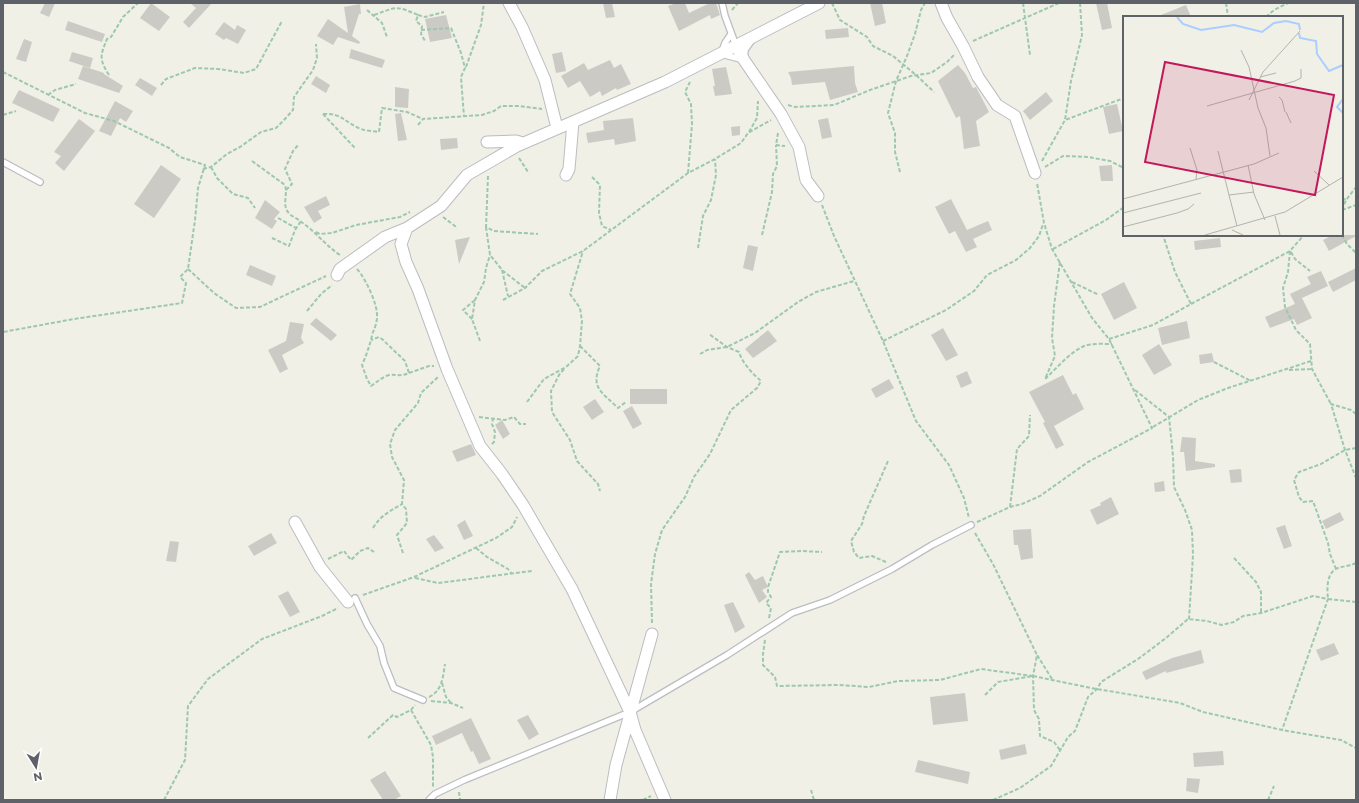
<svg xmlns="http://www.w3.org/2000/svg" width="1359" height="803" font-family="Montserrat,sans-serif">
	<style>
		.building { fill: #cccac4 }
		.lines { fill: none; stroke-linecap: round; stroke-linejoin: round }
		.lane-casing { stroke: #bbbdc2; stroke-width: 8 }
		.street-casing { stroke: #bbbdc2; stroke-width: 13 }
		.path { stroke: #9dc8ae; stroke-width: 2; stroke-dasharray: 4 2; stroke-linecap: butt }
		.lane { stroke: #fff; stroke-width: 5.5 }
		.street { stroke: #fff; stroke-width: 11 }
		.inset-river { fill: none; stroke: #a9ceff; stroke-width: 2 }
		.inset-road { fill: none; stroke: #b2b3b0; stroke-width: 1 }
		.view { fill: #c2185b; fill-opacity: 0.15; stroke: #c2185b; stroke-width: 2 }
		.inset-edge { fill: none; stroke: #5e6167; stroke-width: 2 }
	</style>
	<rect width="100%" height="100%" fill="#f0f0e7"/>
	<!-- building -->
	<path class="building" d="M45 3H55L49 17 40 13Z
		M151 3 170 17 159 31 140 18Z
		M190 3H212L189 28 183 22 196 8Z
		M603 3H612L615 17 606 18Z
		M676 3H685L689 13 710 3H716L720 15 711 19 710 15 679 31 668 6Z
		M870 3H882L886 23 875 26Z
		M1096 3H1107L1112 28 1102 30Z
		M360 4 361 14H359L352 36 360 42 359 44 338 37 333 45 317 36 328 19 348 33 344 7Z
		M1186 5 1191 17H1156Z
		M446 15 452 38 430 42 425 19Z
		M68 21 105 34 102 42 65 30Z
		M224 22 235 30 237 25 246 30 238 44 226 38 224 40 215 34Z
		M848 28 849 37 826 39 825 30Z
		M24 39 32 42 26 62 16 59Z
		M351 49 385 60 382 68 349 58Z
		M72 52 93 58 90 68 69 61Z
		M562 52 566 71 556 73 552 54Z
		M610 60 614 68 621 64 631 84 617 90 616 88 602 96 600 91 590 97 580 81 568 88 561 76 584 63 588 70Z
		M958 65 965 73 973 88 976 87 989 112 976 121 980 146 964 149 960 116 956 118 938 81Z
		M83 66 104 73V74L123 86 119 93 78 79Z
		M854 66 855 83 858 92 830 100 825 82 792 85 791 78 788 72Z
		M726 67 732 94 715 96 713 86H715L712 69Z
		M316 76 330 85 326 93 311 84Z
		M140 78 157 88 152 96 135 85Z
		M395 87 409 89 408 108 395 107Z
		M19 90 60 109 53 122 12 103Z
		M1046 92 1053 101 1030 120 1023 111Z
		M115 101 133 111 126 122 120 118 111 136 99 131Z
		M1117 104 1123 131 1109 134 1103 107Z
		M401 113 407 140 398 141 395 114Z
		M633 118 636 141 615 145 614 139 588 143 586 133 604 130 603 121Z
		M828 118 832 137 822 139 818 120Z
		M79 119 95 131 64 171 55 163 61 156 54 152Z
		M740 126V135L732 136 731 127Z
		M457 138 458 148 441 150 440 139Z
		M161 165 181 179 154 218 134 204Z
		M1112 165 1113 181H1101L1099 166Z
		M326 196 330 205 318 211 322 218 314 223 304 207Z
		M951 199 967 230 988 221 992 230 973 239 977 247 966 252 955 231 949 234 935 207Z
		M265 200 280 212 274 219 277 221 272 229 255 218Z
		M1333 235H1356V236L1329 251 1323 240Z
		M470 237 459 264 455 240Z
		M1220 238 1221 247 1195 250 1194 241Z
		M748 245 758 247 753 271 743 268Z
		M250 265 276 276 272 286 246 275Z
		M1356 268V280L1333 292 1328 282Z
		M1321 271 1328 286 1302 298 1312 318 1297 325 1294 319 1270 328 1265 317 1295 304 1290 294 1311 284 1307 277Z
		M1124 282 1137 308 1114 320 1101 294Z
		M316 318 337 335 331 341 310 324Z
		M1187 321 1190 338 1162 345 1158 328Z
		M290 322 304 324 301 338 304 343 282 355 288 369 280 373 268 350 286 341Z
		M943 328 958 355 946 361 931 335Z
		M768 330 777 341 753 358 745 349Z
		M1159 344 1172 365 1154 375 1142 355Z
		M1212 353 1214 362 1200 364 1199 355Z
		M967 371 972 383 961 388 956 376Z
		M1063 375 1073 395 1076 393 1084 409 1054 426 1064 445 1056 449 1043 423 1045 422 1029 392Z
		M889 379 894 388 876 398 871 389Z
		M630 389H667V404H630Z
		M595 399 604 412 592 420 583 407Z
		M632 406 642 424 633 429 623 411Z
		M502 420 510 434 503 439 495 425Z
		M1182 437 1196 438 1195 461 1215 464V467L1186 471 1184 452H1180Z
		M471 444 476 455 457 462 452 451Z
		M1241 469 1242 482 1231 483 1229 470Z
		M1164 481 1165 491 1155 492 1154 483Z
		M1111 497 1119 514 1097 525 1090 510 1101 505 1100 503Z
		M1340 512 1344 520 1326 529 1322 521Z
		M465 520 473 536 464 540 457 525Z
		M1285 525 1292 546 1284 549 1276 528Z
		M1031 529 1033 558 1021 560 1018 545H1014L1013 530Z
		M271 533 277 543 254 556 248 546Z
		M434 535 444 548 435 552 426 539Z
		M170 541 179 542 176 562 166 561Z
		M749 572 755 580 763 576 768 587 762 590 767 597 759 603 745 575Z
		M288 591 300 612 290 617 278 596Z
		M733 602 745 627 735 633 724 605Z
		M1334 643 1339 654 1321 661 1316 650Z
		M1201 650 1204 663 1166 673V671L1146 680 1142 672 1172 658Z
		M965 693 968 721 933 725 930 697Z
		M528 715 539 734 529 740 517 720Z
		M471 718 491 759 479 764 473 751 471 752 462 733 436 745 432 736Z
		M1025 744 1027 754 1001 760 999 750Z
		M1223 751 1224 765 1194 767 1193 753Z
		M918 760 970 772 968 784 915 772Z
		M385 771 401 796 394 800H383L370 780Z
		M1187 778 1200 779 1198 793 1186 791Z"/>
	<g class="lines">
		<!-- lane casing -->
		<g class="lane-casing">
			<path id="lane" d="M722 3 725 16 736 46
				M731 34 725 43 721 54 744 60 745 50 752 40
				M3 162 40 182
				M355 598 367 624 380 646 384 663 394 688 423 700
				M429 800 435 794 464 780 630 712 727 655 792 613 830 600 892 569 932 545 971 525"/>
		</g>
		<!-- street casing -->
		<g class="street-casing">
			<path id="street" d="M509 3 522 27 545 80 557 128
				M941 3 947 18 963 46 978 77 997 105 1015 116 1035 173
				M736 46 744 60 781 114 799 147 806 180 818 196
				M487 142 516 141 523 143
				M566 175 569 169 573 122
				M407 228 401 244 406 262 418 289 447 369 480 446 502 474 523 505 572 589 630 712 635 730 665 800
				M337 275 340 269 385 237 407 228 441 206 467 175 517 146 665 82 819 3
				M295 522 320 567 348 602
				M610 800 616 765 652 634"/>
		</g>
		<!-- path -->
		<path class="path" d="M832 3 840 20 867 37 873 46 893 56 916 75 934 92
			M1023 3 1030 55
			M1080 3 1082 35 1071 81 1065 120 1124 98
			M1226 3 1228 17
			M367 10 382 23 387 37
			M732 10 738 3
			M374 15C397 7 395 5 418 15L416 21 422 26 421 34 425 41
			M418 15 425 17 444 12
			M1266 17 1274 10 1288 3
			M421 30 451 28 461 53 465 68 461 77 464 117
			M973 41 1059 3
			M466 67 481 25 484 3
			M3 72 85 113 114 121 169 148 180 157 205 165 198 188 195 220 188 269 180 277 186 283 182 303 74 319 3 332
			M109 75C99 59 100 56 107 39L111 37 123 17 138 3
			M161 85 166 79 195 68 219 69 244 73 256 69 282 21
			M48 95 55 90 76 84
			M788 105 795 107 834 105 870 90 911 76 931 73 947 62 955 54
			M323 114C343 113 345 123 361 129 366 131 373 131 379 132L382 108 407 112 423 119
			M323 114 355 148
			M3 115 16 111
			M418 125 423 119 482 115 494 111 501 106H519L542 109
			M749 132 757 118 758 101
			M778 133 776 145 785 146
			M519 158 528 172
			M252 161 285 185C288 194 282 205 288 212 290 216 297 218 300 221 315 231 325 245 340 255
			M1042 161 1065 120
			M211 167 217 178 233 194 248 198 255 208
			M1045 167 1063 156 1088 157 1110 161 1124 168
			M203 169 211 167 227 154 240 147 261 132 276 128 284 120 293 110 294 97 313 70 317 58 316 44
			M900 172 895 152V133L888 113 896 81 907 56 915 34 921 10 925 3
			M688 173 692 124 691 104 685 92 690 82
			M488 176 486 227 494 231 538 234
			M592 177 600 185 599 213 602 226 611 230
			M286 190 292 184 285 169 293 151 299 144
			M1342 198 1346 200
			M822 205 834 236 883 341 916 421 949 465 964 498 969 518
			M1342 210 1346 200 1356 187
			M1342 210 1356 205
			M443 217 455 226 456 229
			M278 218 296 228
			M486 227 490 255 503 271 525 288
			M316 232 320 234 332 233 356 225 400 217 410 212
			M762 235 772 192 773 174 777 166 776 145
			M1342 235 1347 244 1356 253
			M272 238 289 246 295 230 301 221
			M698 248 703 216 711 200 716 175 715 159
			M1053 249 1106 220 1124 207
			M1290 251 1288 272 1283 288 1285 307 1296 330 1310 344 1312 369 1331 404
			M1291 252 1295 259 1310 271
			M1060 262 1054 306 1052 338 1055 356 1045 379C1057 368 1069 353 1084 346 1092 343 1103 344 1112 344
			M188 269 214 293 236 308 260 307 326 276
			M357 269C366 279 378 305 377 317 377 322 375 328 373 332 370 344 367 354 362 365L367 379 371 386C377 382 382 377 389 375 397 374 400 377 409 373L405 361 382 339 379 337 371 340
			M502 270 508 296
			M1072 282 1099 295
			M503 300 525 288 542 271 583 251 688 173 715 159 741 143 748 133 771 120
			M1191 304 1290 251 1304 235
			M307 311 321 294 332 285
			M472 319 463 310 475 300
			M1109 339 1153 325 1191 304 1175 272 1163 235
			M480 341 472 319 475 300 484 282 486 268 490 255
			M883 341 946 310 974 291 987 275 1016 260 1030 248 1039 236 1043 224
			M580 346 600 366C590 388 603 393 618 408L626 402
			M700 354 707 350 727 347 755 333 798 302 816 292 854 281
			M1214 362 1251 381
			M564 369 559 375 551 391 552 412 570 440 577 461 598 484 600 491
			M1289 370 1312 369
			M409 373 429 366H434
			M1135 390 1169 417 1173 456 1174 487 1185 510 1192 530 1193 555 1189 619
			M527 402 544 379 566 367 578 356 580 346 582 321 580 308 570 294 583 251
			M1356 414 1351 410 1331 404 1345 450 1356 478
			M479 417 505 420 514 417 520 424H526
			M1153 427 1198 400 1228 388 1311 361
			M492 444 494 442 495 432 492 424 493 419
			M1010 507 1017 449 1029 436 1030 415
			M977 522 1010 507 1022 504 1040 496 1088 462 1152 428 1109 339 1092 318 1052 249 1044 223 1037 183
			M373 528C380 516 390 511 402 504
			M975 533 993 564 1037 655
			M476 548 487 557 508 569 512 574
			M403 553 397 535 407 523 406 509 402 504 404 480 392 457 390 444 395 430 418 403 421 393 439 376
			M1234 558 1256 582 1261 592V613
			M328 559 344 551 351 560 360 551 368 548 374 552
			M886 562 872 556 859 558 854 552 851 541 862 524 864 516 888 461
			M1356 563C1350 566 1344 566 1338 568 1326 572 1327 590 1328 599L1356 602
			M1336 569 1330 554 1328 543 1313 501 1303 502 1299 497 1294 480 1299 472 1321 464 1345 450 1356 448
			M415 578 438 583 532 571
			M363 595 414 577 496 538 512 527 517 517
			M769 618 771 608 766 603 771 597 768 592V587L780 552 801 551 822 552
			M652 623 651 584 655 554 662 530 685 497 694 477 710 454 731 410 757 388 761 381C752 373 743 364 739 352L727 347 709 334
			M765 640 763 654V665L775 677 777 686 839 685 869 687 898 681 940 680 981 669 1033 676
			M1052 679 1037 655 1033 676 1034 710 1039 719 1040 736 1054 742 1060 750
			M442 683 446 697 451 703
			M985 695 998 682 1033 676 1091 688 1180 703 1203 712 1282 730 1341 740 1356 748
			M429 697C442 691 443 677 445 664
			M431 701 451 703 463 708
			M411 710 431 745 433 757V787
			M368 738 393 715 397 717 411 710 415 705
			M811 790 814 800
			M459 792 460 800
			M164 800 185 760 188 706 208 679 262 639 322 616 338 608
			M643 800 651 796
			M993 800 1020 788 1051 766 1068 737 1075 731 1088 697 1097 689 1101 682 1138 659 1166 638 1188 619 1207 621 1222 625 1234 622 1243 616 1261 613 1313 596 1328 599 1282 730
			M1268 800 1274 786"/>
		<!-- lane -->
		<use href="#lane" class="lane"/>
		<!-- street -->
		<use href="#street" class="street"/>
	</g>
	<!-- overview -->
	<g transform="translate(1123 16)">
		<rect width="220" height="220" fill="#f0f0e7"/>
		<path class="inset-river" d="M54 1 60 8 78 14 111 9 139 16 151 7 163 5 176 8 177 14M176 17 177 22 193 25 194 38 206 55 220 49M220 83 214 91 220 97V118"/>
		<path class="inset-road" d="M118 34 126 51 135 92 143 112 147 140M137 61 153 57M156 81 159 84 162 96M126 84 140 56 177 15M84 90 172 65 178 62V53M163 96 168 107M67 132 74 154 73 163M95 135 106 179 131 176M125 149 131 178 142 204M191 155 206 169M106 179 114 210M0 183 131 148 156 137M0 197 78 177M152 200 157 219M0 211 54 197 65 193 71 188M109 214 120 219M82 219 162 196 220 161"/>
		<path class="view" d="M42 46 211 79 192 179 22 146Z"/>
		<rect width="220" height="220" class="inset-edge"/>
	</g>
	<!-- border -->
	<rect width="1359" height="803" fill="none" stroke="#5e6167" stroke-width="8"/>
	<!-- north arrow -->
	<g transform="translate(36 767) rotate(169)" stroke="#ffffff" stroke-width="3" paint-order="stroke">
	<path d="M0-3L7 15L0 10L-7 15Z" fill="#5e6167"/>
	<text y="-6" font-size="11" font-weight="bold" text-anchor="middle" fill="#5e6167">N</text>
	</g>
</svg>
